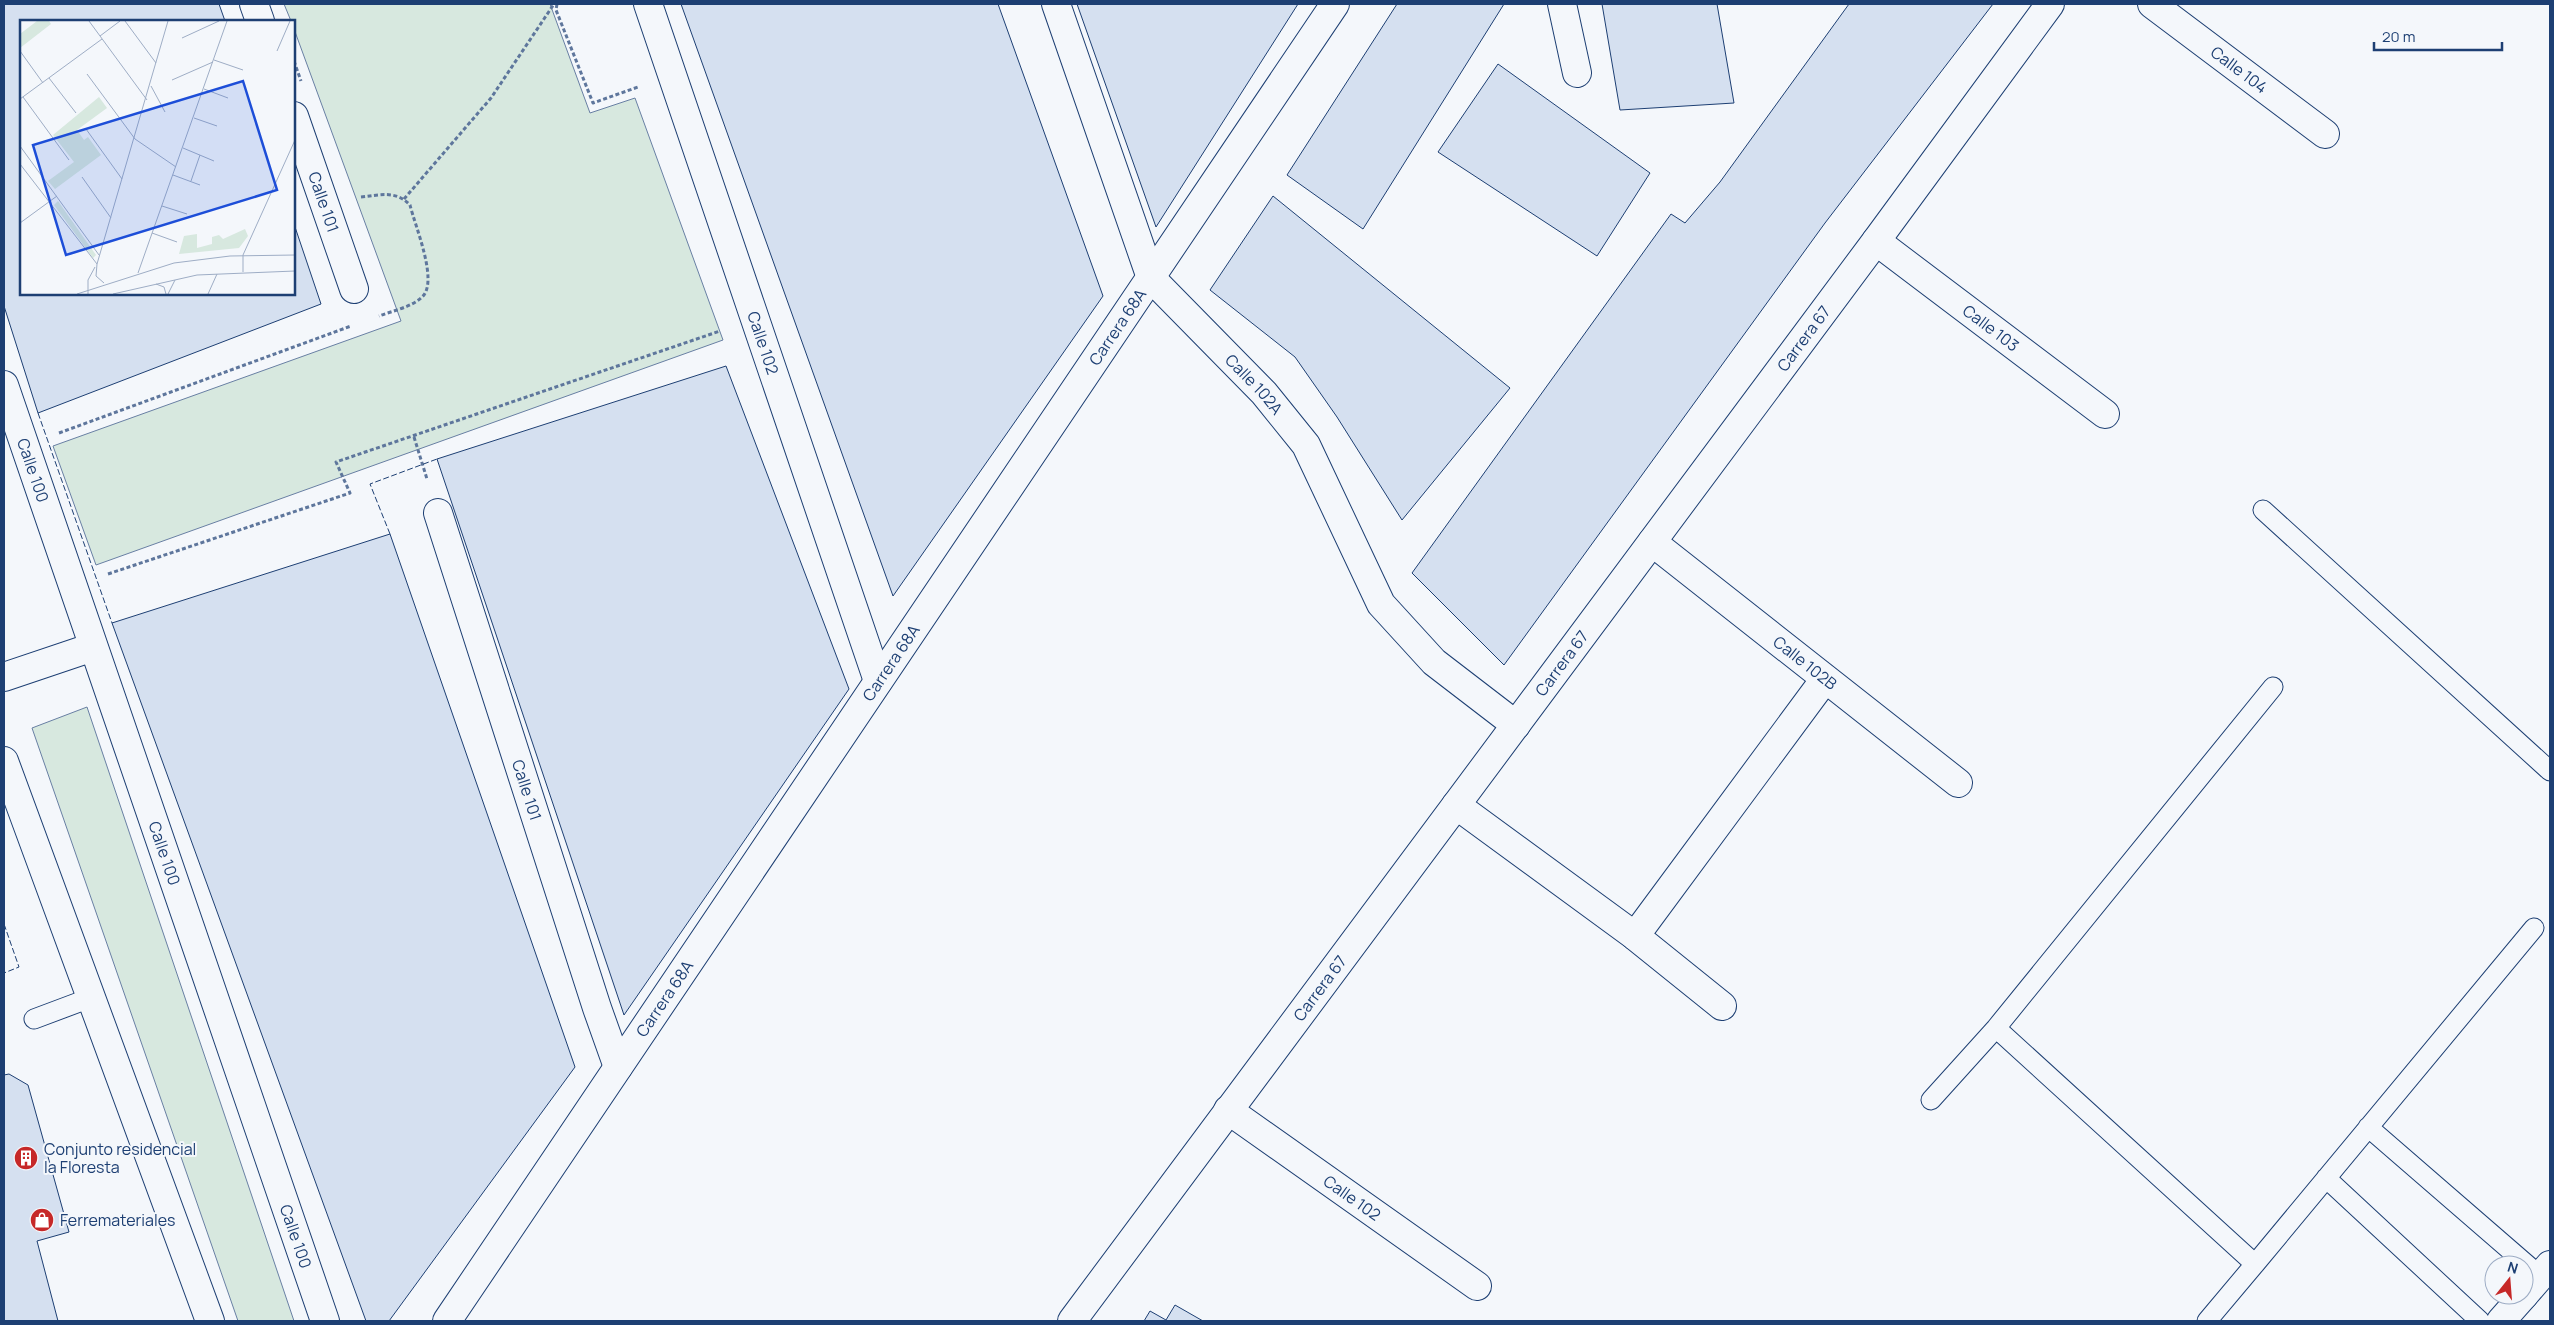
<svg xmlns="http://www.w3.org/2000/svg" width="2554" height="1325" font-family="Manrope,sans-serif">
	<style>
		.green { fill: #d7e8df; stroke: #687fa3 }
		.building { fill: #d5e0f0; stroke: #1d3f73 }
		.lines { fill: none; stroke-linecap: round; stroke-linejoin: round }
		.service-casing { stroke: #1d3f73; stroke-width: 21 }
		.minor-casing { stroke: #1d3f73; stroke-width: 30 }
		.tertiary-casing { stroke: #1d3f73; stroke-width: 30 }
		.path { stroke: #5e769c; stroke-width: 3; stroke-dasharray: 4 2.5; stroke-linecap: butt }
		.service { stroke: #f4f7fb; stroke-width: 19 }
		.minor { stroke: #f4f7fb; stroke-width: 28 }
		.tertiary { stroke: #f4f7fb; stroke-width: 28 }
		.fence { stroke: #1d3f73; stroke-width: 1; stroke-dasharray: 6 2.5; stroke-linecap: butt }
		.labels { text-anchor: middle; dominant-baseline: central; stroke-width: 4; stroke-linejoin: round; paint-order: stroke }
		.street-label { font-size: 16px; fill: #1d3f73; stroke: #f4f7fb }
		.poi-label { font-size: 16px; fill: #1d3f73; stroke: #f4f7fb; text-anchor: start }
		.inset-road { fill: none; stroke: #9eadc5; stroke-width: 1 }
		.view { fill: #1d4ed8; fill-opacity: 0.15; stroke: #1d4ed8; stroke-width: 2.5 }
		.inset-edge { fill: none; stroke: #1d3f73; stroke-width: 2.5 }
	</style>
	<rect width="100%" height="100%" fill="#f4f7fb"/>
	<!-- green -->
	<path class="green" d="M284 4H550L590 113 635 98 723 340 96 565 53 446 401 321 294 29V21H291Z
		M87 707 294 1321H238L32 728Z"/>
	<!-- building -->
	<path class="building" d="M4 4H219L225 21H21V294H294V224L321 304 38 413 4 306Z
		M681 4H998L1103 296 893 596Z
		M1077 4H1298L1156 227Z
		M1397 4H1504L1363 229 1287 175Z
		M1602 4H1717L1734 103 1620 110Z
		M1849 4H1993L1825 223 1504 665 1412 573 1671 214 1685 223 1720 182Z
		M1498 64 1650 173 1597 256 1438 152Z
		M1273 196 1510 388 1402 520 1337 417 1295 357 1210 290Z
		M726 366 849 689 624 1015 437 459Z
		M390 534 575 1067 389 1321H366L112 623Z
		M9 1074 28 1085 69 1232 37 1241 58 1321H4V1075Z
		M1175 1305 1203 1321H1144L1150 1311 1166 1320Z"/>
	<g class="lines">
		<!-- service casing -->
		<g class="service-casing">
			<path id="service" d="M2263 510 2550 771
				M34 1019 90 998
				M1996 1028 2255 1264 2534 928
				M1931 1100 1996 1028 2273 687
				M2368 1127 2540 1276
				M2326 1178 2480 1321
				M2207 1321 2255 1264"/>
		</g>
		<!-- minor casing -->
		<g class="minor-casing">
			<g id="minor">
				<path d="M254 4 260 21"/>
				<path id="s1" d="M648 4 878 681"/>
				<path id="s2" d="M1056 4 1151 278 1264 393 1306 445 1381 604 1434 662 1516 725"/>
				<path d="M1562 4 1577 73"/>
				<path id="s3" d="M2152 4 2325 134"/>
				<path id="s4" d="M294 116 354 289"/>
				<path id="s5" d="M1876 241 2105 414"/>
				<path id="s6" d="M438 513 597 1008 618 1067"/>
				<path id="s7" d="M1652 542 1958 783"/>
				<path d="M1456 805 1635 936 1722 1006"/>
				<path d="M1635 936 1825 679"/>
				<path id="s8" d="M1228 1110 1477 1286"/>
				<path id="s9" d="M1072 1321 1876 241 2050 4"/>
			</g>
		</g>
		<!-- tertiary casing -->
		<g class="tertiary-casing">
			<g id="tertiary">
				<path id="s10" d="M4 385 325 1321"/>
				<path d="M4 677 93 647"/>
				<path d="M4 761 210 1321"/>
				<path d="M2524 1295 2550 1265"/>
				<path id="s11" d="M447 1321 1335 4"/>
				<path d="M2501 1321 2524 1295"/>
			</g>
		</g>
		<!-- path -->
		<path class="path" d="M557 4 556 10 593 103 638 87
			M294 61 301 81
			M361 197C380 195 396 190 410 205 415 226 439 282 422 297 412 307 392 311 379 316
			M404 199 491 98 554 4
			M59 433 351 326
			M414 437 427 479
			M108 574 350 493 336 462 720 331"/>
		<!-- service -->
		<use href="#service" class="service"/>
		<!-- minor -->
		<use href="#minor" class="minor"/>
		<!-- tertiary -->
		<use href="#tertiary" class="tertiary"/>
		<!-- fence -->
		<path class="fence" d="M38 413 112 623
			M390 534 370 484 437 459
			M4 924 19 967 4 973"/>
	</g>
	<!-- icons -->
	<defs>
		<g id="building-disc" transform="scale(1.25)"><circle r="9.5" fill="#c62828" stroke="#f4f7fb"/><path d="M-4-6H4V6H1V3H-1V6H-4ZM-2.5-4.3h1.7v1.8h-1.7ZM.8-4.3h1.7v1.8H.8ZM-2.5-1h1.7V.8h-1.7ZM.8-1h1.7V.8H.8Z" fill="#fff"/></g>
		<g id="shop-disc" transform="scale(1.25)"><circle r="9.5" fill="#c62828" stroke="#f4f7fb"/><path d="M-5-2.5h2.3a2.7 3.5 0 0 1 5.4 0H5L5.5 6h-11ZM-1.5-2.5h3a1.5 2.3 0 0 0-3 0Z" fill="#fff"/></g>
	</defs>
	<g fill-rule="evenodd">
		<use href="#building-disc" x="26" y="1158"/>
		<use href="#shop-disc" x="42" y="1220"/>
	</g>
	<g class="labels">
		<!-- street labels -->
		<g class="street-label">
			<text stroke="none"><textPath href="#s3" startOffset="109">Calle 104</textPath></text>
			<text stroke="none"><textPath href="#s4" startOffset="91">Calle 101</textPath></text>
			<text stroke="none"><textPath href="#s11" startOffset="1199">Carrera 68A</textPath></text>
			<text stroke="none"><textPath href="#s5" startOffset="144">Calle 103</textPath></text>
			<text stroke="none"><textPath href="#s9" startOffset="1225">Carrera 67</textPath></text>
			<text stroke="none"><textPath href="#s1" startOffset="358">Calle 102</textPath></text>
			<text stroke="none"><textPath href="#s2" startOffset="438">Calle 102A</textPath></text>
			<text stroke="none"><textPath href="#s10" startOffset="90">Calle 100</textPath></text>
			<text stroke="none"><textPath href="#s11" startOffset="794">Carrera 68A</textPath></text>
			<text stroke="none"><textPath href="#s7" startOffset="195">Calle 102B</textPath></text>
			<text stroke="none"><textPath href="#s9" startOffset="820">Carrera 67</textPath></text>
			<text stroke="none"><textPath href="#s6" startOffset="291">Calle 101</textPath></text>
			<text stroke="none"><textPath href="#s10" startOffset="495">Calle 100</textPath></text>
			<text stroke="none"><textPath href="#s9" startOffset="415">Carrera 67</textPath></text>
			<text stroke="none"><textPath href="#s11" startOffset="389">Carrera 68A</textPath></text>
			<text stroke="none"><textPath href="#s8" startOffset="152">Calle 102</textPath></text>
			<text stroke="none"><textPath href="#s10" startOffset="900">Calle 100</textPath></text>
		</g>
		<!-- poi labels -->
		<g class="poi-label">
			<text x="44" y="1149">Conjunto residencial<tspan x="44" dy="18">la Floresta</tspan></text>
			<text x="60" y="1220">Ferremateriales</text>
		</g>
	</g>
	<!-- overview -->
	<g transform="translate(20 20)">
		<rect width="275" height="275" fill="#f4f7fb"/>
		<path d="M17 1H29L31 4 0 28V14ZM79 77 87 88 57 110 64 120 68 117 81 135 35 169 28 161 54 142 33 115ZM38 181 76 235 73 238 34 185ZM225 209 228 216 219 228 159 234 164 216 177 214V228L192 224V217L199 215 203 219Z" fill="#d7e8df"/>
		<path class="inset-road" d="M69 1 127 80M105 1 136 43M80 16 100 1M162 18 199 1M0 31 23 63M257 31 270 1M194 40 223 50M67 54 115 119 156 147M29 58 56 93M152 60 193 42M131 66 145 92M184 69 208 78M3 77 49 140M0 79 82 19M174 98 197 106M66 109 102 159M0 126 79 235M163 128 194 141M0 144 77 244M153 155 180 165M62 157 91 198M171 161 180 135M142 186 167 194M0 203 37 176M132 213 157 222M223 252V235L275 120M118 253 207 1M84 263 76 256 77 244 148 1M136 264 144 267 146 274M57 274 154 243 210 236 275 235M68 274V260L75 247M93 274 177 255 275 251M148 274 155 260M188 274 197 254"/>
		<path class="view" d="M223 61 257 170 46 235 13 125Z"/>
		<rect width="275" height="275" class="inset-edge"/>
	</g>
	<!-- border -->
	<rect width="2554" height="1325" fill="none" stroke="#1d3f73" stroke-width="10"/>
	<!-- north arrow -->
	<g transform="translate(2509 1280) rotate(17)"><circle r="24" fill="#f4f7fb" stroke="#9eadc5"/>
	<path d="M0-4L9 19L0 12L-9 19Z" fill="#c62828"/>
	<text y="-8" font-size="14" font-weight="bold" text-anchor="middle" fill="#1d3f73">N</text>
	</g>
	<!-- scale -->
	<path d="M2374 42v8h128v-8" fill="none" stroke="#1d3f73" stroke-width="2.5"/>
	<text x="2382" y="42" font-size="15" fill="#1d3f73" stroke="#f4f7fb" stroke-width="4" paint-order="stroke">20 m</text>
</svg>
